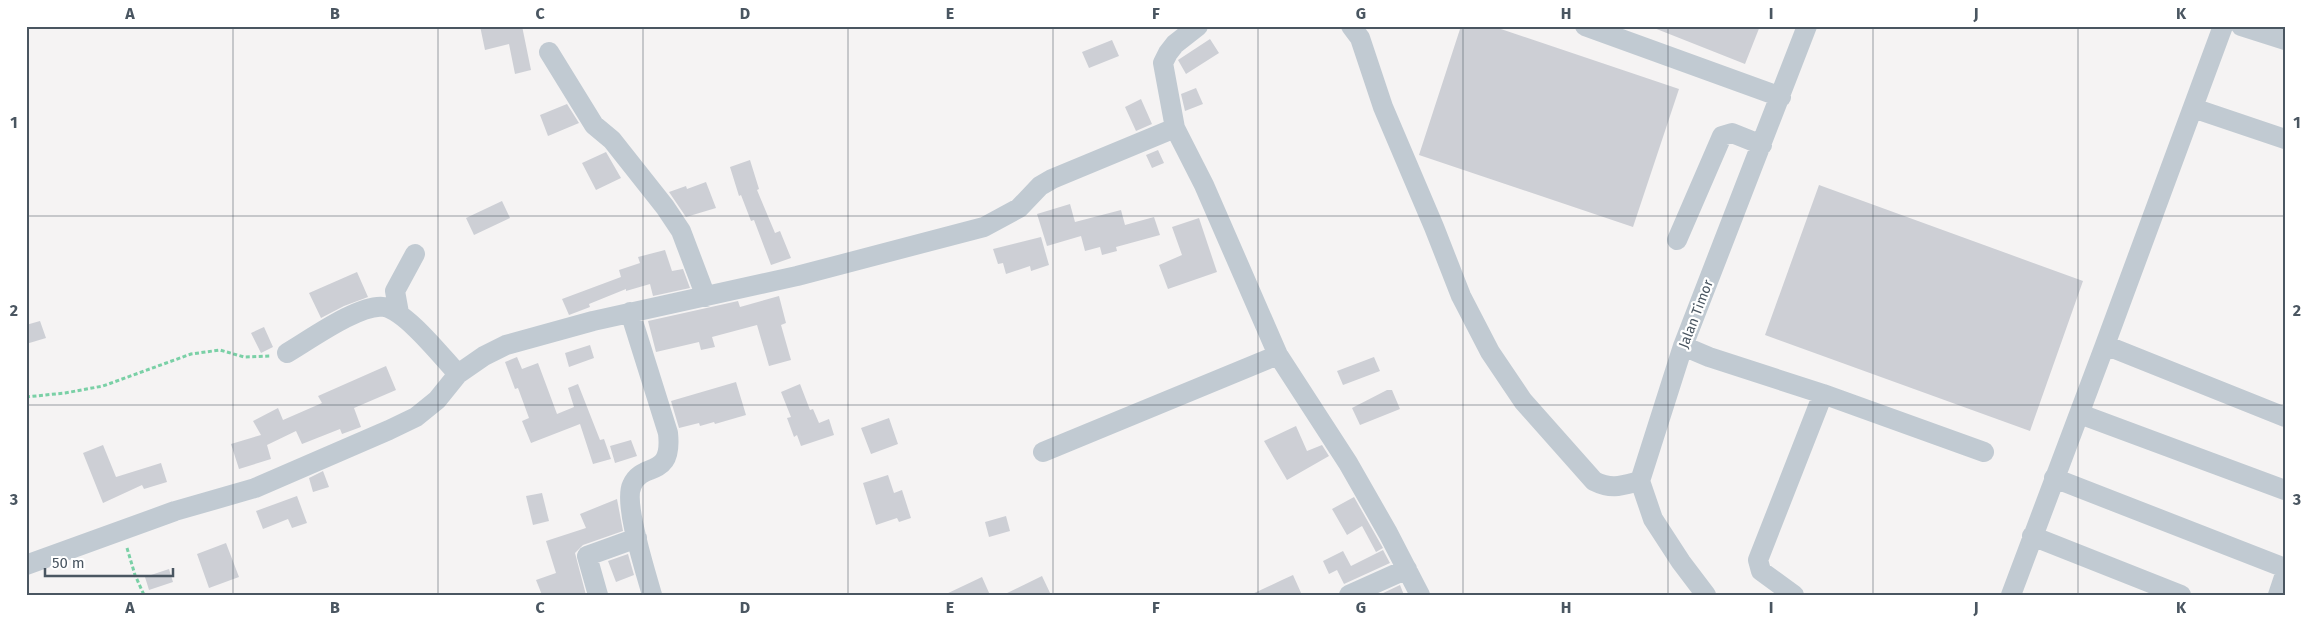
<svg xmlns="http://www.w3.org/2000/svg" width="2311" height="621" font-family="'Fira Sans',sans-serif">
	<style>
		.building { fill: #cdcfd5 }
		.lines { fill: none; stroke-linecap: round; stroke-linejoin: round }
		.path { stroke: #7ad0a6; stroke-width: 3; stroke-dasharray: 4 2.5; stroke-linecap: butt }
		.minor { stroke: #c1cad2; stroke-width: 20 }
		.grid { fill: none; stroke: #4a5661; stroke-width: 1; stroke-opacity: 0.55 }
		.labels { text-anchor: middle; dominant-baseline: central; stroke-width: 4.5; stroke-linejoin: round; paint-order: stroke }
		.street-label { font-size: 14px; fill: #4a5661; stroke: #fff }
		.neatline { fill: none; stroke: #4a5661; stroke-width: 2 }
		.grid-label { font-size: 16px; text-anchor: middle; font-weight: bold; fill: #4a5661 }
	</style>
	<rect width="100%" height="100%" fill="#f5f3f3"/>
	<!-- building -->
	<path class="building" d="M480 26H522L531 70 515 74 509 44 485 50Z
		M1461 26H1492L1679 89 1633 227 1419 155Z
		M1649 26H1760L1745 64Z
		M1210 39 1219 53 1186 74 1178 60Z
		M1112 40 1119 56 1089 68 1082 52Z
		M1196 88 1203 104 1185 111 1181 94Z
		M1141 99 1152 124 1136 131 1125 107Z
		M567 104 579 123 548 136 540 115Z
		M1158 150 1164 163 1152 168 1146 155Z
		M606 152 621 178 596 190 582 163Z
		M750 160 759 189 757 190 775 233 780 231 791 258 771 265 754 220 751 221 741 195 739 196 730 167Z
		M706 182 716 208 686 217 669 192 686 186 687 189Z
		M1819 185 2083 281 2030 431 1765 335Z
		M502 201 510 218 474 235 466 218Z
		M1070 204 1075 222 1121 210 1125 225 1154 217 1160 235 1116 247 1117 251 1102 255 1100 247 1085 251 1081 236 1047 246 1037 214Z
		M1199 218 1217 272 1168 289 1159 265 1182 255 1172 227Z
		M1041 237 1049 265 1031 271 1030 266 1006 274 1003 263 998 264 993 249Z
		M665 250 672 271 683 269 690 288 653 296 650 284 626 291V289L589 304 590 307 569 315 562 299 621 277 619 270 640 263 638 257Z
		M357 272 368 297 344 306 321 318 309 293Z
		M779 296 786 323 781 325 791 360 769 366 757 325 712 337 715 347 701 350 699 342 656 352 648 321 738 301 740 307Z
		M40 321 46 338 26 344V325Z
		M264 327 273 347 261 353 251 333Z
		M590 345 594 358 569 367 565 353Z
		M517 357 522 369 538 363 557 414 574 407 568 388 578 384 600 440 604 439 611 459 593 464 580 424 531 443 522 421 529 418 518 388 515 389 505 362Z
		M1374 357 1380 371 1343 385 1337 371Z
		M386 366 396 390 354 408 361 427 342 434 340 429 302 444 296 431 267 445 271 459 239 469 231 444 261 435 253 421 278 408 283 420 322 403 318 396Z
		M736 382 746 415 715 424 714 422 700 426 699 423 679 428 671 401Z
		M800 384 810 410 813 409 819 423 829 419 834 435 801 446 797 435 794 437 787 418 791 417 781 392Z
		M1387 390H1392L1400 409 1360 425 1352 408Z
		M889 418 898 444 871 454 861 428Z
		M1296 426 1307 451 1322 445 1329 456 1287 480 1264 441Z
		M631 440 637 456 615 463 610 446Z
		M103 445 116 477 161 463 167 482 144 489 142 485 103 503 83 453Z
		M323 471 329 487 313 492 309 478Z
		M888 475 894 493 902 490 911 518 899 522 897 518 876 525 863 483Z
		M542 493 549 521 533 525 526 496Z
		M297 496 307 523 292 528 288 519 263 529 256 511Z
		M1354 497 1383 548 1376 552 1362 526 1347 535 1332 509Z
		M617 499 623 531 583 545 575 553 586 595H542L536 580 556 573 546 541 586 528 580 514Z
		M1006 516 1010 531 989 537 985 522Z
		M226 543 239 577 209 588 197 554Z
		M1383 550 1390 563 1344 584 1337 570 1329 574 1323 561 1343 551 1351 566Z
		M628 554 634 575 616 582 608 561Z
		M169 569 173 582 149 590 145 577Z
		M1293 575 1302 595H1250L1282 580Z
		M1042 576 1051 595H1003Z
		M982 577 990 595H944Z
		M1400 585 1404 595H1379Z"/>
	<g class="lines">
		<!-- path -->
		<path class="path" d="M26 397 65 393 103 386 191 354 220 350 244 357 271 356
			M127 548 135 575 144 595"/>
		<!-- minor -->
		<path class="minor" d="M1198 26 1175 44 1168 53 1163 63 1175 128 1204 185 1278 355 1348 463 1388 533 1420 595
			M1351 26 1360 38 1383 107 1434 227 1461 296 1490 352 1523 401 1594 481C1612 490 1621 486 1640 481
			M1585 26 1781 97
			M2241 26 2285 40
			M549 52 594 125 612 140 665 207 681 231 706 297
			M2193 108 2285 139
			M1677 240 1722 136 1732 133 1762 145
			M630 312 668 433C673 480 642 461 632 485 623 503 646 573 652 595
			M399 313 395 291 415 254
			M2105 345 2223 26
			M1683 346 1709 357 1823 394 1758 560 1761 571 1794 595
			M287 353C308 341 360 303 384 307 406 311 442 357 458 374
			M1823 394 1984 452
			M2080 414 2285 490
			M1043 452 1278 355
			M2054 478 2285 568
			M2032 536 2181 595
			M26 565 175 511 255 488 389 430 416 417 437 400 458 374 484 356 506 345 593 321 797 276 984 227 1019 208 1040 186 1052 179 1175 128
			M598 595 587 556 637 538
			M1349 595 1407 569
			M1706 595 1681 562 1653 519 1640 481 1683 346 1807 26
			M2011 595 2105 345 2285 417
			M2278 595 2285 574"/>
	</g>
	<!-- grid -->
	<path class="grid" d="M233 26V595M438 26V595M643 26V595M848 26V595M1053 26V595M1258 26V595M1463 26V595M1668 26V595M1873 26V595M2078 26V595M26 216H2285M26 405H2285"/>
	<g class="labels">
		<!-- street labels -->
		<g class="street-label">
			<text transform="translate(1696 314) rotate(-69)">Jalan Timor</text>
		</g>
	</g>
	<!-- border -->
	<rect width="2311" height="621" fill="none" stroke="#ffffff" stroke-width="55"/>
	<!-- scale -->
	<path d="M45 568v8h128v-8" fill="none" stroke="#4a5661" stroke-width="2.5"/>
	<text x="52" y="568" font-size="15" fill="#4a5661" stroke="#ffffff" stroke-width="4" paint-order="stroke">50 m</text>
	<rect x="28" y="28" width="2256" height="566" class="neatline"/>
	<g class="grid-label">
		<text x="130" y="19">A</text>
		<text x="335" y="19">B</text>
		<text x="540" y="19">C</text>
		<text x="745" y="19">D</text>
		<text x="950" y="19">E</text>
		<text x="1156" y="19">F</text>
		<text x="1361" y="19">G</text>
		<text x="1566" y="19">H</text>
		<text x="1771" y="19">I</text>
		<text x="1976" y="19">J</text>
		<text x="2181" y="19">K</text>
		<text x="14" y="128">1</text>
		<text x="2297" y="128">1</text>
		<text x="14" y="316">2</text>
		<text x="2297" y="316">2</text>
		<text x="14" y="505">3</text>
		<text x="2297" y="505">3</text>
		<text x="130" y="613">A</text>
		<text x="335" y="613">B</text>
		<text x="540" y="613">C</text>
		<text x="745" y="613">D</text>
		<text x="950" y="613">E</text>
		<text x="1156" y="613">F</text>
		<text x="1361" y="613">G</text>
		<text x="1566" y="613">H</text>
		<text x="1771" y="613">I</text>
		<text x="1976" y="613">J</text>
		<text x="2181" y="613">K</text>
	</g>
</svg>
